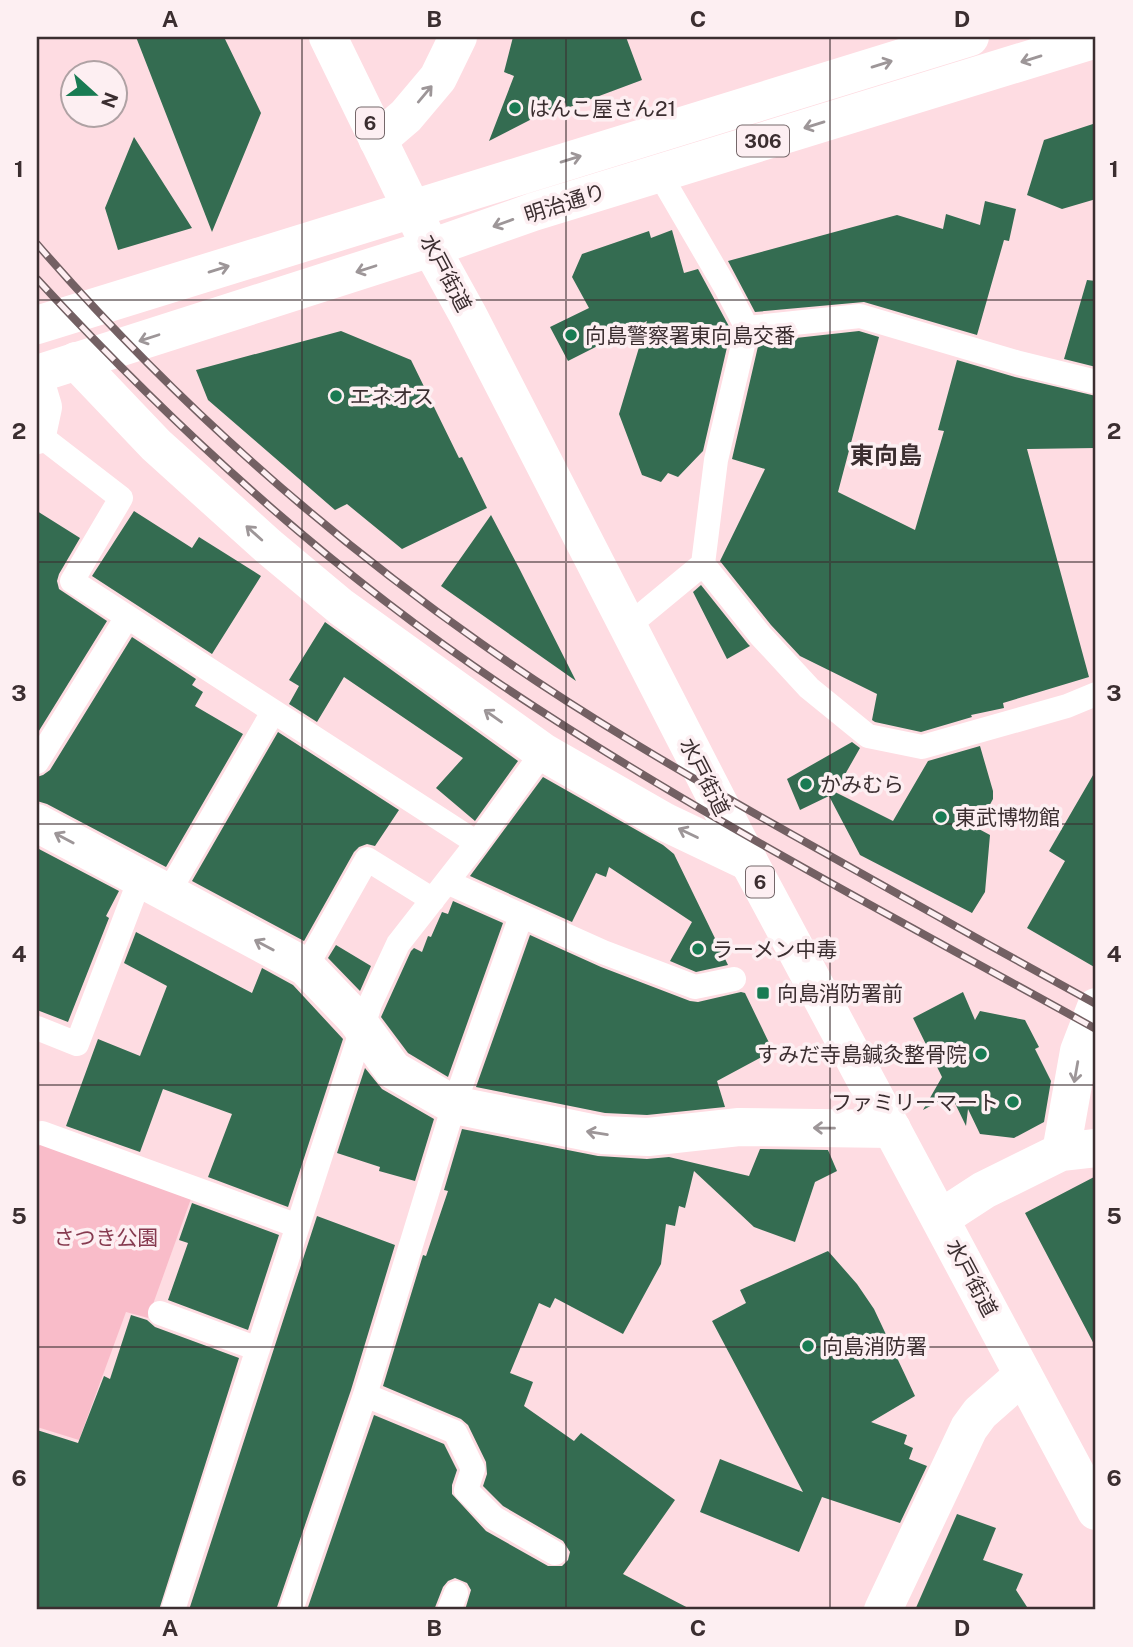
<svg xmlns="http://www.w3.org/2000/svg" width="1133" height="1647" font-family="'Public Sans','Noto Sans JP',sans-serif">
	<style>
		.green { fill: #f9bcc9 }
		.building { fill: #346c51 }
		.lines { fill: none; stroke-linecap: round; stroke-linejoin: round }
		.service { stroke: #fff; stroke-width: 24 }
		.minor { stroke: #fff; stroke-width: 38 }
		.tertiary { stroke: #fff; stroke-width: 38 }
		.primary { stroke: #fff; stroke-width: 38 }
		.trunk { stroke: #fff; stroke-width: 38 }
		.rail-casing { stroke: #736063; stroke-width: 8 }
		.rail { stroke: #fdeff2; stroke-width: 5; stroke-dasharray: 16; stroke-linecap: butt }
		.oneway { stroke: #9d9698 }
		.grid { fill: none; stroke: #3b2e30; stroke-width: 2; stroke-opacity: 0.55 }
		.poi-dot { fill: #197b53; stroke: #fdeff2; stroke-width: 2.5 }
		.labels { text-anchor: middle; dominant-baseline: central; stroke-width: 7; stroke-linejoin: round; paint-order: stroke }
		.shield { fill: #fdeff2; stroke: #75686a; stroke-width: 2 }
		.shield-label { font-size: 19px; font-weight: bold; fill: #3b2e30 }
		.poi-label { font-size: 21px; fill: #3b2e30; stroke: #fdeff2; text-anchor: start }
		.street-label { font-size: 21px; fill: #3b2e30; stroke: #fdeff2 }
		.park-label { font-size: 21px; fill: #863a4f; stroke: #fdeff2 }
		.quarter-label { font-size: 24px; font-weight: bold; fill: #3b2e30; stroke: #fdeff2 }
		.neatline { fill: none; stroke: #3b2e30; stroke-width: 2.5 }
		.grid-label { font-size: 23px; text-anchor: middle; font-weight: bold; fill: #3b2e30 }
	</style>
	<rect width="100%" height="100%" fill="#fedce2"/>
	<!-- green -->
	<path class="green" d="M42 1140 192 1196 148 1318 126 1312 79 1440 37 1427V1151Z"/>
	<!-- building -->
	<path class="building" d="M136 37H224L261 113 212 232Z
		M513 37H626L642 80 567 108 565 102 489 141 514 76 504 72Z
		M1096 123V199L1062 209 1027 195 1044 140Z
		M134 137 192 228 118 250 105 208Z
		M985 201 1016 209 1009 241 1004 240 977 335 864 302 755 312 728 261 897 215 943 229 946 214 980 225Z
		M672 230 684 273 698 269 731 330 703 451 678 477 668 473 661 482 642 475 619 414 647 321 568 361 550 327 589 308 572 277 582 254 649 231 651 238Z
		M1087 280 1096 281V367L1064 359Z
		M341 331 411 360 459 458 462 457 487 508 402 549 347 504 335 510 208 400 196 370Z
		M859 331 879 337 838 492 915 530 944 431 938 430 957 360 1015 377 1096 396V448L1027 449 1089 677 1003 703 1004 708 971 715 972 717 921 732 875 722 872 720 877 694 800 656 771 625 720 561 765 469 732 459 759 342Z
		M37 511 80 538 59 574 57 581 59 589 107 621 37 734Z
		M134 511 192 548 199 537 261 576 212 654 92 576Z
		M491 515 519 568 576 681 441 586Z
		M701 585 748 644 750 646 727 659 693 592Z
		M325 622 518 761 475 821 436 788 463 758 344 677 317 722 289 704 299 686 289 680Z
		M132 637 196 679 192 685 203 692 195 706 243 734 166 867 47 804 37 801V777L43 775 50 770Z
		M278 732 399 810 375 846 367 844 359 847 354 852 304 941 192 881Z
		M852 742 860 748 835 792 893 821 928 761 980 746 993 791V799L977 828 990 835 985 892 972 913 860 855 829 796 800 810 787 779Z
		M1096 770V968L1027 928 1065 861 1049 851Z
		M543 777 663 845 674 854 728 965 696 972 670 961 692 922 609 867 606 877 596 873 572 922 470 876Z
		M37 848 119 891 106 916 109 918 68 1022 37 1010Z
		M453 901 503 923 448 1077 408 1053 381 1017 411 951 414 948 422 952 428 936 431 937 442 912 448 914Z
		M136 932 252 993 262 968 293 985 343 1039 288 1207 208 1177 232 1114 163 1089 140 1152 66 1126 98 1039 140 1056 167 986 124 963Z
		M530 935 601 967 690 1001 698 1002 741 992 745 993 773 1051 717 1081 725 1107 647 1115 605 1113 476 1087Z
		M336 945 371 966 360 991 328 958Z
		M963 992 975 1020 980 1011 1025 1020 1039 1047 1035 1049 1051 1081 1044 1122 1014 1138 980 1134 968 1109 966 1126 951 1095 923 1110 942 1077 913 1018Z
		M365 1068 382 1089 434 1119 415 1181 379 1171 380 1167 337 1153Z
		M462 1129 598 1156 647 1159 669 1157 749 1176 760 1149 828 1150 837 1171 815 1182 795 1242 754 1227 694 1171 685 1208 679 1206 675 1226 666 1224 661 1264 623 1334 555 1298 550 1308 539 1303 510 1373 533 1382 524 1406 574 1441 581 1433 675 1500 623 1574 692 1610H465L471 1590 467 1583 455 1578 448 1581 443 1587 434 1610H307L374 1415 444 1444 457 1470 452 1485V1494L486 1531 548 1566H562L568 1560 570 1552 563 1541 503 1506 483 1486 487 1474 486 1462 468 1425 461 1419 383 1386 423 1255 426 1256 448 1191 444 1190Z
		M1096 1176V1348L1025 1213Z
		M192 1203 279 1235 248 1330 168 1300 188 1243 179 1240Z
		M317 1216 395 1245 351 1390 276 1610H189Z
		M828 1251 857 1284 874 1309 915 1396 871 1422 907 1435 904 1444 913 1448 909 1459 927 1466 900 1523 822 1497 799 1552 700 1512 720 1459 803 1492 712 1321 746 1303 740 1290Z
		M131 1315 147 1320 155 1327 239 1358 159 1610H37V1430L78 1443 104 1376 110 1379Z
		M957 1514 996 1528 983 1560 1023 1574 1016 1590 1029 1610H915Z"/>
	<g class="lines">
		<!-- service -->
		<path class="service" d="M747 328 860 316 1019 363 1096 382
			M38 434 121 498 72 581 477 843
			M703 564 760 635 809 688 868 736 922 747 1067 706 1096 694
			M628 626 703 564 716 460 747 328 726 288 659 173
			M37 762 127 617
			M447 882 603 952 695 987 734 979
			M168 893 273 712
			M306 967 367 859 433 900
			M37 1028 77 1044 140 879
			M42 1133 298 1226
			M160 1313 258 1349
			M365 1395 455 1432 473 1469 466 1490 494 1518 555 1553
			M173 1610 370 1004 398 944 477 843 543 752
			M291 1610 365 1395 454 1105 521 916
			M449 1610 456 1593"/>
		<!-- minor -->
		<path class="minor" d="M378 140 406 116 438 78 458 37
			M76 361 156 445 268 546 341 607 543 752 665 822 749 862
			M37 387 43 407 37 435
			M37 823 306 967 356 1019 393 1070 454 1105 602 1135 648 1137 739 1127 892 1129
			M1061 1152 1079 1051 1096 1007
			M883 1610 969 1428 980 1413 1023 1375"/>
		<!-- tertiary -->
		<path class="tertiary" d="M941 1218 984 1190 1061 1152 1096 1148"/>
		<!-- primary -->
		<path class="primary" d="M37 325 970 37
			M37 374 431 248 533 212 1096 39"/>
		<!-- trunk -->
		<path class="trunk" d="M328 37 431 248 468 315 749 862 1096 1511"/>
		<!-- rail casing -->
		<g class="rail-casing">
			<path id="rail" d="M37 244C168 395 318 529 482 644 581 714 686 775 791 834 892 891 994 948 1096 1004
				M37 279C176 430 329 569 500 684 691 812 896 918 1096 1029"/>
		</g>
		<!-- rail -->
		<use href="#rail" class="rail"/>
	</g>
	<!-- one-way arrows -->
	<defs><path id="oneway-shaft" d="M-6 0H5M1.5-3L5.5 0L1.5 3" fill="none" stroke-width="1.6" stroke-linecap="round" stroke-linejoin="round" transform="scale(1.75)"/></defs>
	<g class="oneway">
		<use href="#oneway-shaft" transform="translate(1031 59) rotate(163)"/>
		<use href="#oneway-shaft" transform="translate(882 64) rotate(-17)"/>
		<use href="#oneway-shaft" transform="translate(425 94) rotate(-50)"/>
		<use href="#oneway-shaft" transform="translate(814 125) rotate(163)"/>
		<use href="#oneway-shaft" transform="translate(571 159) rotate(-17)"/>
		<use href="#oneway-shaft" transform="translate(503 223) rotate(160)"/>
		<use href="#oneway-shaft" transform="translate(219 269) rotate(-17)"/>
		<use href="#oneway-shaft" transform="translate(366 269) rotate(162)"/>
		<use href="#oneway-shaft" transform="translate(149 338) rotate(162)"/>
		<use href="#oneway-shaft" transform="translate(254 533) rotate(-138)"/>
		<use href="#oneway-shaft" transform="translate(493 716) rotate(-145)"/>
		<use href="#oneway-shaft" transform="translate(688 833) rotate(-154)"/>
		<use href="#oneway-shaft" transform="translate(64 838) rotate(-152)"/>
		<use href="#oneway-shaft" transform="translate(264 945) rotate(-152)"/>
		<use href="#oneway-shaft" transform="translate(1076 1072) rotate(100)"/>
		<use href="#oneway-shaft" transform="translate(824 1128) rotate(-179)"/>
		<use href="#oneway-shaft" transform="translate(597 1133) rotate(-171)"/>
	</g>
	<!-- grid -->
	<path class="grid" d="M302 37V1610M566 37V1610M830 37V1610M37 300H1096M37 562H1096M37 824H1096M37 1085H1096M37 1347H1096"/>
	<!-- markers -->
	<g class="poi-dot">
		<circle cx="515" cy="108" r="7"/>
		<circle cx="571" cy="335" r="7"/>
		<circle cx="336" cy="396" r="7"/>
		<circle cx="806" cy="784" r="7"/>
		<circle cx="941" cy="817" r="7"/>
		<circle cx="698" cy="949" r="7"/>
		<rect x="756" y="986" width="14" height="14" rx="3.5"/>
		<circle cx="981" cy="1054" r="7"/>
		<circle cx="1013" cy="1102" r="7"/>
		<circle cx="808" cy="1346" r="7"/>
	</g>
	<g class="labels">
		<!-- shield labels -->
		<g class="shield">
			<rect x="356" y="107.5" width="28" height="31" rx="5"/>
			<rect x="737" y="125.5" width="52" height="31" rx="5"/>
			<rect x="746" y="866.5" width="28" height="31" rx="5"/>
		</g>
		<g class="shield-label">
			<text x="370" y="123">6</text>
			<text x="763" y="141">306</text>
			<text x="760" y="882">6</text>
		</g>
		<!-- poi labels -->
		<g class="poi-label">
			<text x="529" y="108">はんこ屋さん21</text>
			<text x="585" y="335">向島警察署東向島交番</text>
			<text x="350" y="396">エネオス</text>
			<text x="820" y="784">かみむら</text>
			<text x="955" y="817">東武博物館</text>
			<text x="712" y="949">ラーメン中毒</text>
			<text x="777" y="993">向島消防署前</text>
			<text x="967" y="1054" text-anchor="end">すみだ寺島鍼灸整骨院</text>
			<text x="999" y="1102" text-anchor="end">ファミリーマート</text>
			<text x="822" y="1346">向島消防署</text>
		</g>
		<!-- street labels -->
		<g class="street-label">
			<text transform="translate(565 203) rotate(-18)">明治通り</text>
			<text transform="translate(446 273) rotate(62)">水戸街道</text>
			<text transform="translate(705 777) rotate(63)">水戸街道</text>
			<text transform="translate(972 1278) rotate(62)">水戸街道</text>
		</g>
		<!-- park labels -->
		<g class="park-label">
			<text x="106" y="1237">さつき公園</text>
		</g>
		<!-- quarter labels -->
		<g class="quarter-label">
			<text x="886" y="455">東向島</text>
		</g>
	</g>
	<!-- border -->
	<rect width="1133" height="1647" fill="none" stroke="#fdeff2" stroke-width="77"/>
	<!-- north arrow -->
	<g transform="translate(94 94) rotate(111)"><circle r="33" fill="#fdeff2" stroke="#afa2a4" stroke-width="2"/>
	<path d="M0-5L12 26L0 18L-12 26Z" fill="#197b53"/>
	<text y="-10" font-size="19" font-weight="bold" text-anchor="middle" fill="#3b2e30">N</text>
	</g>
	<rect x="38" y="38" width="1056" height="1570" class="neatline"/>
	<g class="grid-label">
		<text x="170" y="27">A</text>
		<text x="434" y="27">B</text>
		<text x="698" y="27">C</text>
		<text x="962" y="27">D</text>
		<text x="19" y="177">1</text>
		<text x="1114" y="177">1</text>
		<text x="19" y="439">2</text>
		<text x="1114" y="439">2</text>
		<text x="19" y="701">3</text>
		<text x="1114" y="701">3</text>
		<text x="19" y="962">4</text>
		<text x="1114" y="962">4</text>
		<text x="19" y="1224">5</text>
		<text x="1114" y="1224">5</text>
		<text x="19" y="1486">6</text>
		<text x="1114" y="1486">6</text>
		<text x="170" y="1636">A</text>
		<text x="434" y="1636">B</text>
		<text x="698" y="1636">C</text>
		<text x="962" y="1636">D</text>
	</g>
</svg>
